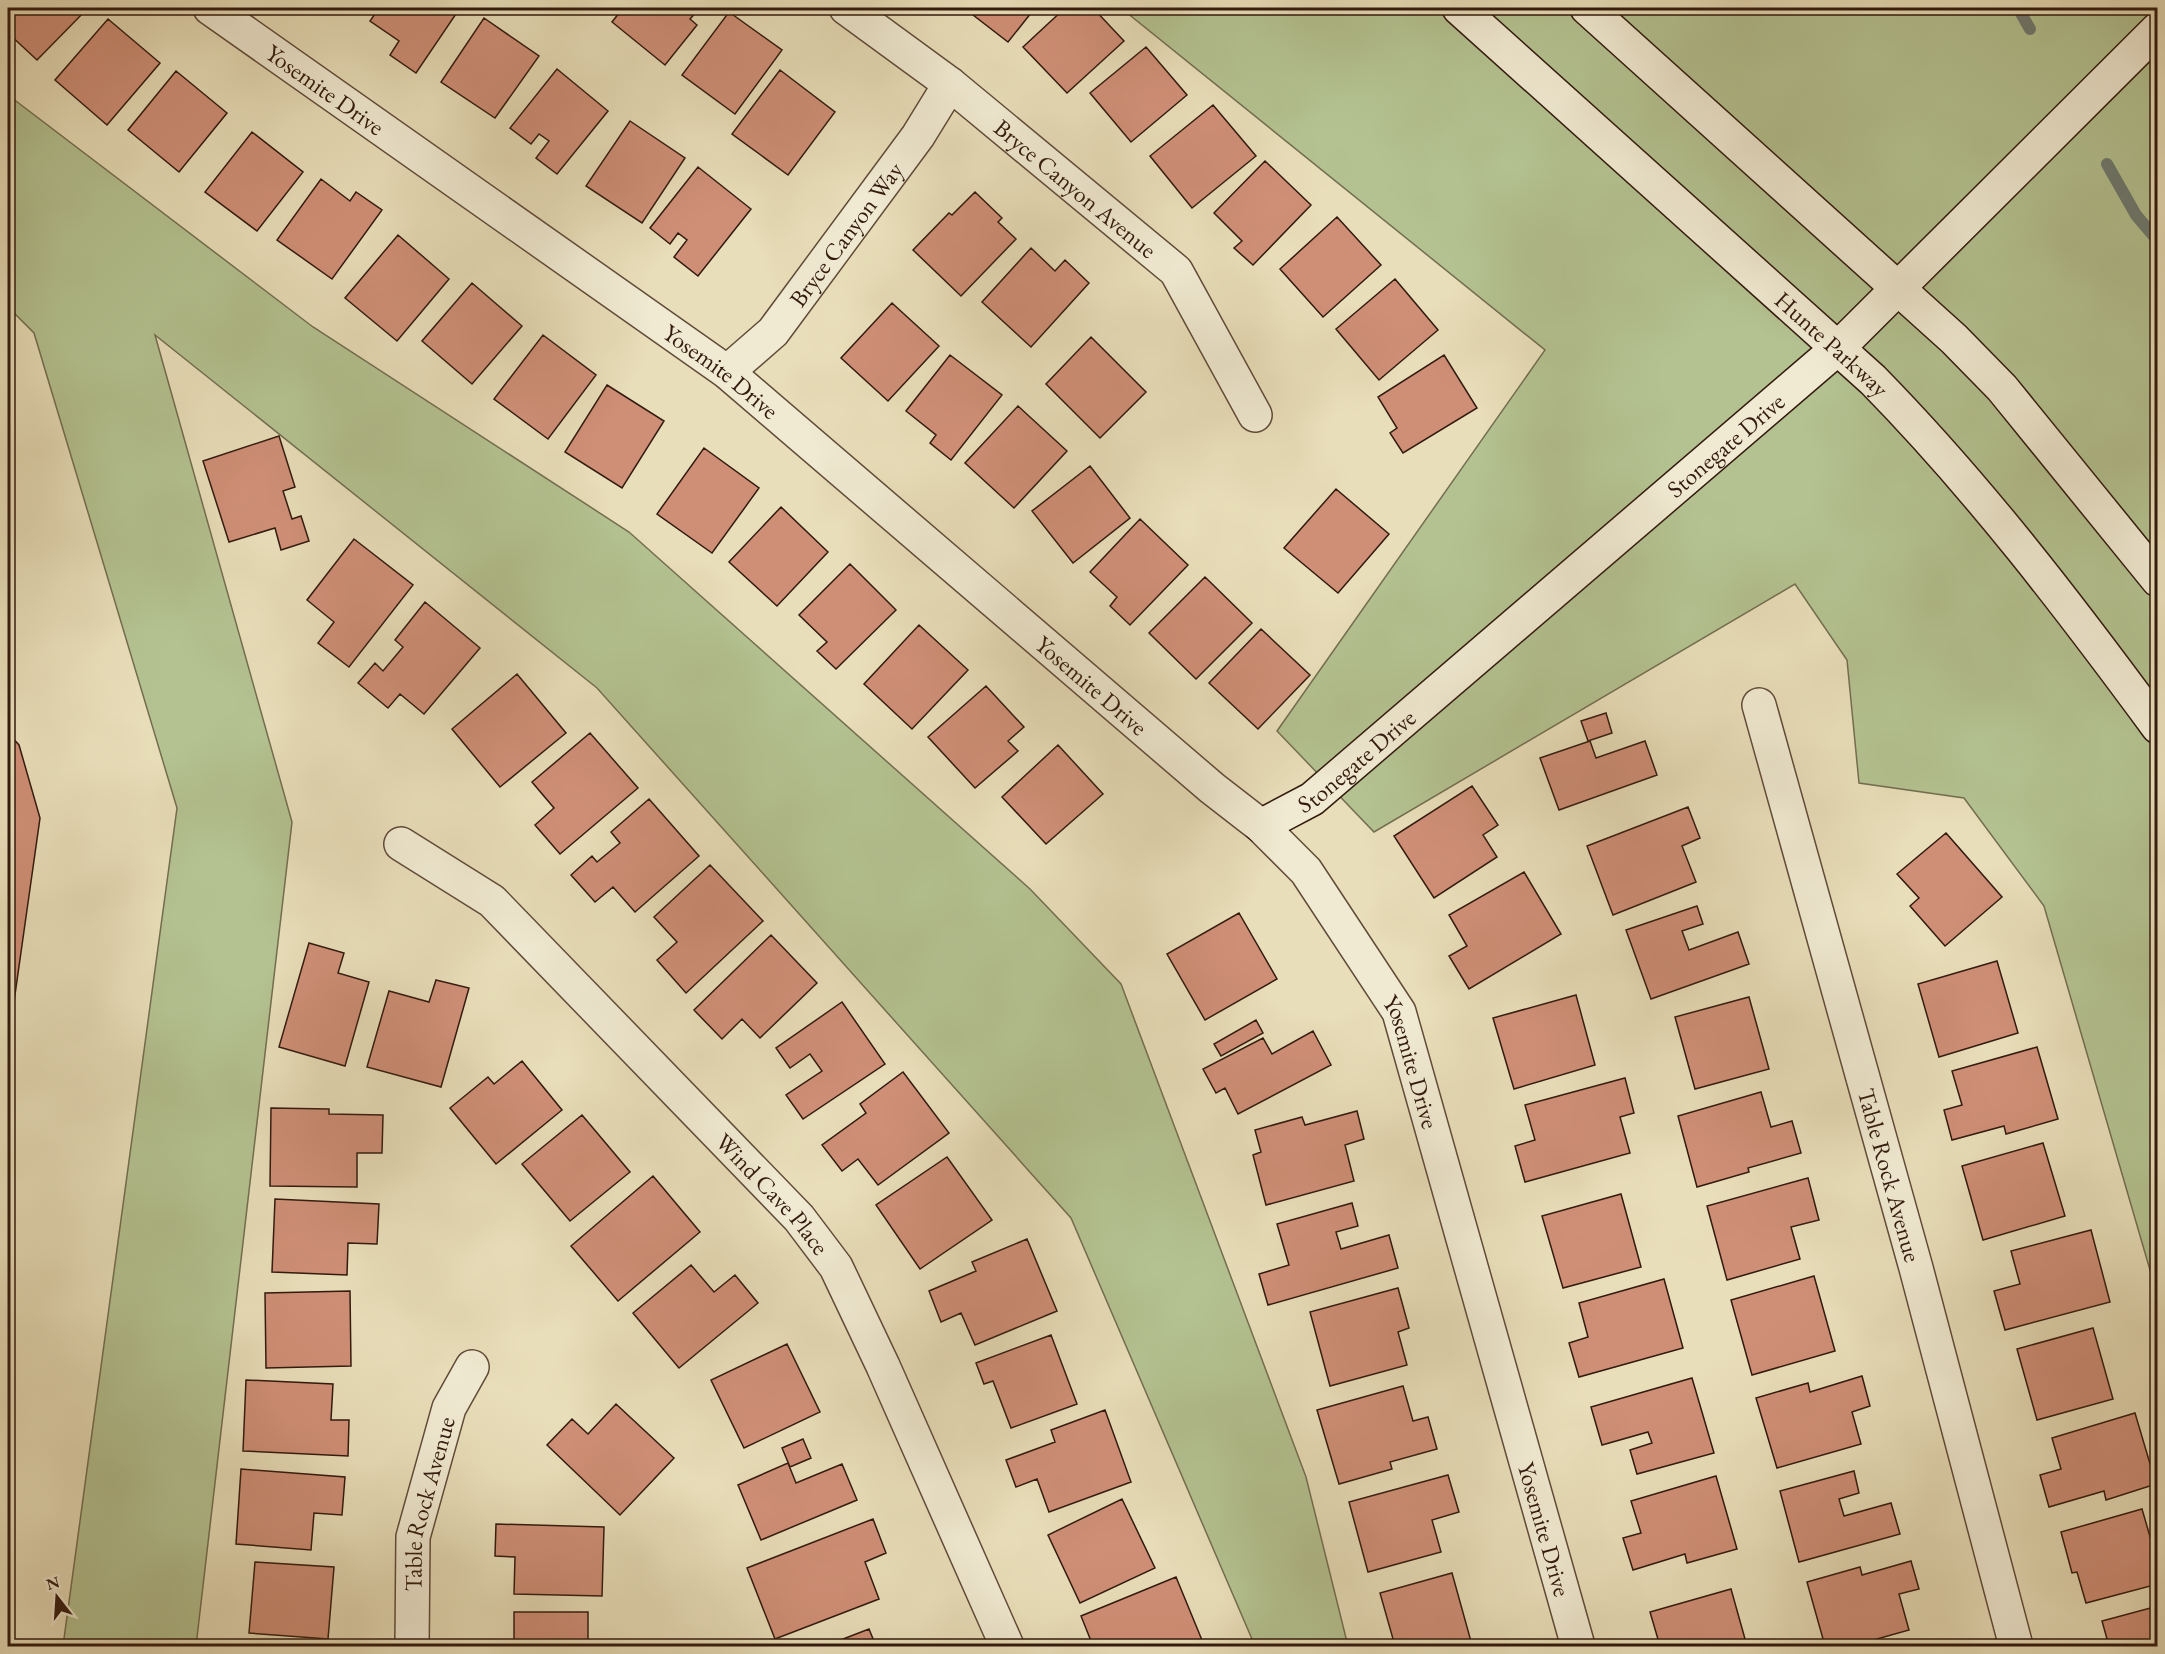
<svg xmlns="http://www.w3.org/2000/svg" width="2165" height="1654" font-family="'EB Garamond',serif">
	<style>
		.green { fill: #b4c291; stroke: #736e50; stroke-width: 1.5 }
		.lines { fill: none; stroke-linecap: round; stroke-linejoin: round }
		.stream { stroke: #6f7b72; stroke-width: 12 }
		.building { fill: #cf8f77; stroke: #321a0e; stroke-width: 1.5 }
		.street-casing { stroke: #604b39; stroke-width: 36 }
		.secondary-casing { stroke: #321a0e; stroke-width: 36 }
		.street { stroke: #f0ead2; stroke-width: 33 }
		.secondary { stroke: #f0ead2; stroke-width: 33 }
		.labels { text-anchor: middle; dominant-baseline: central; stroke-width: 4.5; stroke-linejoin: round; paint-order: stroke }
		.street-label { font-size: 24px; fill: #321a0e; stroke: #f0ead2 }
	</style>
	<rect width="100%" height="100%" fill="#e8deb9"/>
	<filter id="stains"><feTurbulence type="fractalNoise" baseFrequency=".00333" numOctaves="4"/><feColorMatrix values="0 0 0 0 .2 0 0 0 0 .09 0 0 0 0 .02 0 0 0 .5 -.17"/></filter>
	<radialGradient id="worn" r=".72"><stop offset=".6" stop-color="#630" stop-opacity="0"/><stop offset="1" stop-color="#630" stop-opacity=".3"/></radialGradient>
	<!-- green -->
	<path class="green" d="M1121 8H2157V1294L2044 906 1964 798 1859 783 1847 660 1795 584 1374 832 1277 731 1545 350Z
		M8 95 313 327 629 532 1030 889 1121 984 1306 1477 1348 1646H1255L1071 1218 597 688 155 335 292 822 196 1646H63L177 808 34 333 8 307Z"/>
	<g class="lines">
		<!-- stream -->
		<path class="stream" d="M2018 8 2030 29
			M2107 164 2136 215 2158 241"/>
	</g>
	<!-- building -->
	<path class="building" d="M8 8H88L37 60 8 33Z
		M379 8H460L416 73 390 55 399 41 370 21Z
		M623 8H700L690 19 697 25 665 65 612 22Z
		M964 8H1035L1008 42Z
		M1065 8H1093L1124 41 1067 93 1023 47Z
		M729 12 782 50 735 114 682 75Z
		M484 18 539 56 495 118 441 82Z
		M108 19 160 63 107 125 55 80Z
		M1146 47 1187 95 1131 142 1090 93Z
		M557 69 608 111 557 174 536 158 549 141 539 134 531 144 510 128Z
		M780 70 835 112 788 175 732 134Z
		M176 71 227 113 179 172 128 130Z
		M1213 105 1256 156 1192 208 1150 156Z
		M630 121 685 158 642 223 586 186Z
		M252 132 303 172 257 231 205 192Z
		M1265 161 1311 205 1253 265 1234 248 1242 241 1214 213Z
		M698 167 751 209 698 276 674 257 687 240 678 233 670 244 650 228Z
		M321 179 350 201 356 192 382 210 332 279 277 240Z
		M975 192 1002 218 998 222 1016 239 961 296 913 250 949 213 952 215Z
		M1337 217 1381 265 1323 317 1280 269Z
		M398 235 449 279 397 341 345 298Z
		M1031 248 1055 271 1065 260 1089 283 1031 347 982 302Z
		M1395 279 1438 330 1379 380 1336 329Z
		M472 283 522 326 472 384 422 341Z
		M892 303 939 346 888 401 841 358Z
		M543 335 596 375 548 439 494 399Z
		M1091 337 1146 392 1100 438 1046 384Z
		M950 355 1002 395 951 460 930 443 936 435 906 411Z
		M1444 355 1477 408 1403 453 1390 433 1397 428 1378 397Z
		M607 385 664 421 622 488 565 452Z
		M1018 406 1067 451 1014 508 965 463Z
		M279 436 295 487 283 491 292 519 301 516 309 541 281 550 275 528 229 542 203 461Z
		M704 448 759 488 712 553 657 514Z
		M1090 466 1130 518 1073 563 1032 511Z
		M1336 489 1389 534 1338 593 1284 548Z
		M781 507 828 552 777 606 729 562Z
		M1140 519 1188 565 1130 625 1110 606 1117 597 1090 572Z
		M354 539 413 585 349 667 318 643 334 622 307 600Z
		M850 564 896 610 836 669 817 651 827 642 799 615Z
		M1205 577 1252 623 1196 679 1149 633Z
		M425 602 480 648 424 714 400 694 388 708 358 683 375 663 383 671 403 647 395 640Z
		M919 625 968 670 912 729 864 684Z
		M1261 629 1310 675 1258 729 1209 683Z
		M517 674 566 733 500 787 452 729Z
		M986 686 1024 727 1008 741 1018 751 975 788 928 737Z
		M1606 713 1612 733 1588 741 1581 721Z
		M8 733 19 745 40 818 8 1044Z
		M590 733 638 788 560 854 535 825 554 808 532 782Z
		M1590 741 1596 758 1645 741 1657 775 1559 810 1540 758Z
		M1058 745 1103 794 1046 844 1002 797Z
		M1472 786 1498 825 1483 835 1497 857 1434 898 1394 836Z
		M649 799 699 856 635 912 613 887 595 902 571 875 592 856 597 862 620 843 611 832Z
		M1688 807 1700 838 1682 846 1696 882 1613 915 1587 846Z
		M1946 833 2002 897 1945 946 1910 906 1919 898 1897 874Z
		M710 865 763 921 686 993 657 960 677 942 654 917Z
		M1524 872 1561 934 1469 989 1449 956 1467 946 1449 915Z
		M1697 906 1703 924 1682 931 1689 950 1738 932 1749 964 1651 999 1626 930Z
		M1239 913 1277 979 1205 1020 1167 954Z
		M771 935 817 983 760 1038 742 1019 722 1039 694 1010Z
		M309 943 344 953 338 973 369 982 345 1066 279 1047Z
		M1997 961 2018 1033 1939 1057 1918 984Z
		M436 980 469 988 441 1087 367 1067 389 991 429 1002Z
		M1576 995 1595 1065 1514 1089 1493 1018Z
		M1749 997 1769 1069 1695 1089 1675 1017Z
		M842 1002 885 1064 803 1119 786 1095 822 1071 810 1054 790 1068 776 1048Z
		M1256 1020 1263 1033 1221 1056 1214 1044Z
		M1313 1031 1331 1065 1238 1114 1225 1088 1216 1093 1203 1069 1263 1038 1272 1054Z
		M2037 1047 2058 1119 2006 1134 2004 1126 1952 1140 1944 1110 1962 1105 1952 1071Z
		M522 1061 562 1110 496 1164 450 1108 488 1077 494 1084Z
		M903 1072 949 1133 878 1185 858 1159 842 1171 822 1145 866 1113 860 1104Z
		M1625 1078 1634 1113 1620 1117 1630 1153 1525 1182 1515 1146 1535 1140 1525 1105Z
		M1761 1092 1771 1127 1792 1121 1801 1153 1748 1168 1749 1172 1697 1187 1678 1116Z
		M271 1108 329 1109V1114L383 1115 382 1153H357V1187L270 1186Z
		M1357 1111 1364 1139 1345 1145 1354 1181 1266 1205 1253 1155 1261 1152 1255 1130 1302 1117 1305 1125Z
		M582 1115 630 1172 570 1221 522 1164Z
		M2043 1143 2065 1216 1983 1240 1962 1166Z
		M947 1157 992 1220 920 1269 876 1205Z
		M653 1176 700 1232 618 1301 571 1246Z
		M1808 1178 1819 1220 1791 1227 1800 1259 1727 1280 1707 1206Z
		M1621 1194 1641 1267 1563 1288 1542 1216Z
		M275 1199 379 1204 377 1244 348 1243 347 1275 272 1272Z
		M1352 1203 1358 1226 1336 1232 1341 1249 1389 1235 1398 1268 1268 1305 1259 1274 1289 1265 1277 1224Z
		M2091 1230 2110 1302 2005 1330 1994 1291 2020 1284 2011 1251Z
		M1027 1239 1057 1311 975 1345 961 1313 941 1322 929 1291 976 1271 972 1262Z
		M691 1265 714 1292 735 1275 758 1303 679 1368 633 1313Z
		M1814 1276 1835 1351 1752 1375 1731 1300Z
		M1664 1279 1683 1348 1579 1377 1569 1343 1588 1337 1579 1303Z
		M1398 1288 1409 1328 1398 1332 1407 1365 1330 1386 1310 1312Z
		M350 1291 351 1366 266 1368 265 1293Z
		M2093 1328 2113 1399 2037 1420 2017 1349Z
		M1051 1335 1077 1404 1011 1428 993 1381 984 1384 976 1363Z
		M787 1344 820 1412 744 1448 711 1380Z
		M1862 1376 1870 1406 1852 1412 1861 1444 1777 1468 1756 1398 1808 1383 1810 1392Z
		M1692 1378 1714 1453 1637 1474 1630 1450 1652 1443 1648 1432 1602 1445 1591 1407Z
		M246 1380 333 1384 331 1420H349L348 1456 243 1451Z
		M1403 1386 1413 1421 1428 1417 1437 1449 1390 1462 1392 1469 1339 1484 1317 1410Z
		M616 1404 674 1458 620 1515 547 1445 572 1419 588 1434Z
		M1105 1410 1131 1482 1049 1512 1037 1479 1016 1487 1006 1460 1055 1442 1051 1430Z
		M2135 1413 2156 1484 2106 1500 2104 1491 2049 1507 2040 1475 2061 1469 2052 1438Z
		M803 1439 811 1458 790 1467 782 1448Z
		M788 1463 796 1483 842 1464 857 1500 761 1540 738 1485Z
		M241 1469 345 1477 342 1515 314 1513 311 1550 236 1544Z
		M1854 1471 1859 1493 1839 1499 1844 1516 1891 1503 1900 1534 1799 1562 1780 1491Z
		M1448 1475 1459 1512 1432 1520 1441 1552 1368 1572 1349 1502Z
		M1716 1476 1737 1549 1687 1563 1685 1554 1633 1570 1623 1538 1641 1533 1631 1501Z
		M1122 1499 1155 1568 1080 1603 1048 1535Z
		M2142 1509 2158 1564V1584L2086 1603 2077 1572 2072 1573 2061 1532Z
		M873 1519 886 1553 865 1562 879 1599 775 1639 747 1568Z
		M496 1524 604 1527 602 1596 514 1594 515 1557 495 1556Z
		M1911 1561 1919 1589 1899 1594 1909 1630 1852 1646H1825L1807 1582 1860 1567 1862 1575Z
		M255 1562 334 1567 328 1639 249 1633Z
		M1452 1573 1472 1645 1395 1646 1380 1593Z
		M1176 1577 1204 1645 1123 1646 1122 1643 1114 1646H1093L1081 1616Z
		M1731 1589 1747 1646H1660L1650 1612Z
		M2158 1606V1646H2109L2102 1621Z
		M514 1612H588V1646H514Z
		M869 1629 876 1646H825Z"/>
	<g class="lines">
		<!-- street casing -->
		<g class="street-casing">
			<g id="street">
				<path id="s1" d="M210 8 727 372 1212 788 1261 826 1306 871 1399 1012 1578 1646"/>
				<path id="s2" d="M846 8 950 84 1176 271 1255 415"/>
				<path id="s3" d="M727 372 773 332 918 136 950 84"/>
				<path id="s4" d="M1759 705 1916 1268 2016 1646"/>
				<path id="s5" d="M401 844 492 901 799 1218 836 1267 883 1366 1007 1646"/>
				<path id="s6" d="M412 1646 413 1537 449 1408 472 1367"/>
			</g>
		</g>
		<!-- secondary casing -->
		<g class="secondary-casing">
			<g id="secondary">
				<path id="s7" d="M1459 8 1873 380C1978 487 2069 606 2158 727"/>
				<path d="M1587 8 1954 339 2002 388 2158 580"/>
				<path id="s8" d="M1261 826 1312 799 1838 348 2158 29"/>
			</g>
		</g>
		<!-- street -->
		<use href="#street" class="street"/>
		<!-- secondary -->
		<use href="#secondary" class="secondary"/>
	</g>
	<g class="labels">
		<!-- street labels -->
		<g class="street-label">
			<text stroke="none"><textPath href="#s1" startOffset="141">Yosemite Drive</textPath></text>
			<text stroke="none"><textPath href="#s2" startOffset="292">Bryce Canyon Avenue</textPath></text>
			<text stroke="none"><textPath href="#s3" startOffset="183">Bryce Canyon Way</textPath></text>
			<text stroke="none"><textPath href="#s7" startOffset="502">Hunte Parkway</textPath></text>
			<text stroke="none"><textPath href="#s1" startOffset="627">Yosemite Drive</textPath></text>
			<text stroke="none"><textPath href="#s8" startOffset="602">Stonegate Drive</textPath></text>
			<text stroke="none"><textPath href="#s1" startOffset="1113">Yosemite Drive</textPath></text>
			<text stroke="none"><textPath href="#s8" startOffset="116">Stonegate Drive</textPath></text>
			<text stroke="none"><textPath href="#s1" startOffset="1617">Yosemite Drive</textPath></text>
			<text stroke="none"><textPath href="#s4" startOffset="488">Table Rock Avenue</textPath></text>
			<text stroke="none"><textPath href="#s5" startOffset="513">Wind Cave Place</textPath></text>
			<text stroke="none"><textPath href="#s6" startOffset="144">Table Rock Avenue</textPath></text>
			<text stroke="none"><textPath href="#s1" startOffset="2103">Yosemite Drive</textPath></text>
		</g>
	</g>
	<!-- margin -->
	<rect width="2165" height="1654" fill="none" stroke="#e8deb9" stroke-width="30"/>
	<rect x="9" y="9" width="2147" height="1636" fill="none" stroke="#321a0e" stroke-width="3"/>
	<rect x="15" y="15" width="2135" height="1624" fill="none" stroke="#321a0e" stroke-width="1.5"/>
	<!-- north arrow -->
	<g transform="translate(57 1597) rotate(343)" stroke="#f0ead2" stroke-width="4.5" paint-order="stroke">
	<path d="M0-4.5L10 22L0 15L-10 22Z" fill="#321a0e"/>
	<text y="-9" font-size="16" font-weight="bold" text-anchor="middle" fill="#321a0e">N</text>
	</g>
	<rect width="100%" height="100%" filter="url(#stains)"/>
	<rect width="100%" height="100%" fill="url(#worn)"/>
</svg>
